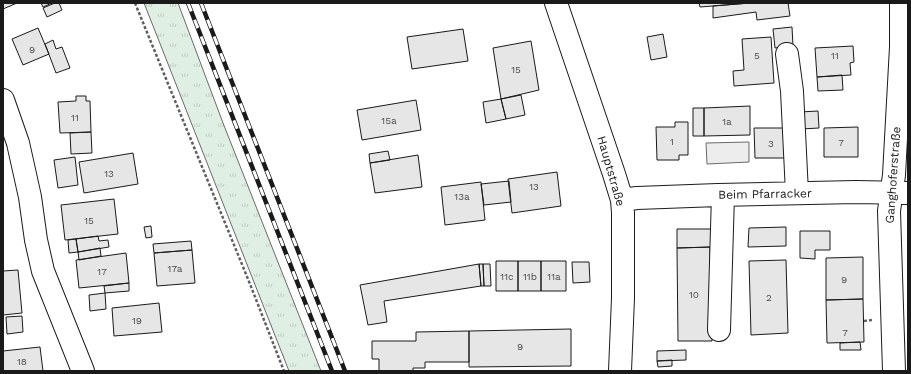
<svg xmlns="http://www.w3.org/2000/svg" width="911" height="374" font-family="'Work Sans',sans-serif">
	<style>
		.grass { fill: url(#grass-tufts); stroke: #6a6a6a }
		.parking { fill: #ededed; stroke: #6a6a6a }
		.building { fill: #e6e6e6; stroke: #1a1a1a }
		.lines { fill: none; stroke-linecap: round; stroke-linejoin: round }
		.minor-casing { stroke: #1a1a1a; stroke-width: 24 }
		.path { stroke: #5f5f5f; stroke-width: 2.5; stroke-dasharray: 3 2; stroke-linecap: butt }
		.minor { stroke: #fff; stroke-width: 22 }
		.rail-casing { stroke: #1a1a1a; stroke-width: 4.5 }
		.rail { stroke: #fff; stroke-width: 3; stroke-dasharray: 9; stroke-linecap: butt }
		.labels { text-anchor: middle; dominant-baseline: central; stroke-width: 3; stroke-linejoin: round; paint-order: stroke }
		.number-label { font-size: 10px; fill: #4d4d4d }
		.street-label { font-size: 12px; fill: #1a1a1a; stroke: #fff }
	</style>
	<defs>
		<pattern id="grass-tufts" width="24" height="20" patternUnits="userSpaceOnUse"><rect width="24" height="20" fill="#e0efe3"/><path d="M3 7l-1-3M5 7V3M7 7l1-3M15 17l-1-3M17 17v-4M19 17l1-3" fill="none" stroke="#c0ccc2"/></pattern>
	</defs>
	<rect width="100%" height="100%" fill="#fff"/>
	<!-- grass -->
	<path class="grass" d="M144 3H178L223 123 321 371H289Z"/>
	<!-- parking -->
	<path class="parking" d="M749 142V162L707 164 706 143Z"/>
	<!-- building -->
	<path class="building" d="M3 3H17L3 9Z
		M41 3H52L43 7Z
		M55 3H59L62 10 47 17 43 8Z
		M699 3H750L700 7Z
		M750 3H788L790 16 757 20 756 12 713 18V6Z
		M792 27 793 46 775 48 773 29Z
		M38 28 49 54 23 65 12 39Z
		M463 29 468 61 412 69 407 37Z
		M663 34 667 57 651 60 647 37Z
		M771 37 774 83 734 86 733 71 744 70 742 39Z
		M53 40 56 49 62 47 70 68 56 73 45 44Z
		M531 41 539 90 501 99 493 48Z
		M853 46 854 62 850 63 851 75 817 77 815 48Z
		M842 75 843 90 818 91 817 77Z
		M521 95 525 115 506 119 501 99Z
		M76 96H86V101H90L91 132 60 133 58 102 76 101Z
		M501 99 506 119 486 123 483 102Z
		M416 100 421 130 362 140 357 110Z
		M750 106V135L704 136V108Z
		M693 108H704V136H693Z
		M818 111 819 128 801 129 800 112Z
		M675 122H688V155H679V160H657L656 127H675Z
		M858 127V157H824V128Z
		M754 128H787L788 158H755Z
		M91 132 92 153 71 154 70 133Z
		M388 151 390 160 370 163 369 154Z
		M133 153 138 184 84 193 79 162Z
		M418 155 422 187 375 193 370 163Z
		M75 157 78 185 58 188 54 160Z
		M557 172 561 206 512 213 508 179Z
		M509 181 511 202 484 205 481 184Z
		M481 182 485 220 445 225 441 187Z
		M114 199 118 234 65 240 61 205Z
		M151 226 152 237 146 238 144 227Z
		M786 227V246L748 247 749 228Z
		M677 229H713V247L677 248Z
		M800 231H830V250H815V259L800 258Z
		M98 236 99 241 108 240 109 247 78 252 76 239Z
		M76 239 78 252 69 253 68 240Z
		M191 241 192 250 154 253 153 244Z
		M710 247 712 341H678L677 248Z
		M100 248 101 256 79 260 78 252Z
		M192 250 195 283 157 286 154 253Z
		M126 253 129 283 79 288 76 260Z
		M863 257V299L826 300V258Z
		M786 260 788 333 751 335 749 261Z
		M496 261H518V291H496Z
		M518 261H541V291H518Z
		M541 261H566V291H541Z
		M572 262H589L590 282 573 283Z
		M479 264 481 286 384 301 387 322 368 325 360 285Z
		M479 264H483L484 286H481Z
		M483 264H490L491 286H484Z
		M18 270 22 313 3 315V271Z
		M129 283V291L105 293 104 286Z
		M105 293 106 309 90 311 89 295Z
		M863 299 864 342 827 343 826 300Z
		M159 303 162 332 114 336 112 308Z
		M22 316 23 332 7 334 6 317Z
		M571 329V366L469 367V331Z
		M469 331V362H425V368H413V371H379V359H372V341H416V332Z
		M860 342 861 350H840V343Z
		M40 347 43 371H3V351Z
		M686 350V360L657 361V351Z
		M672 360V366L658 367 657 361Z"/>
	<g class="lines">
		<!-- minor casing -->
		<g class="minor-casing">
			<path id="minor" d="M556 3 614 174 622 200 623 213V298L620 371
				M787 54 792 91 797 193
				M3 100 18 143 30 197 36 240 43 271 83 371
				M622 200 637 198 718 195 856 192 908 193
				M719 330 723 195
				M894 371 889 211 894 175 901 47V3"/>
		</g>
		<!-- path -->
		<path class="path" d="M135 3 248 279 284 371
			M864 321 872 320"/>
		<!-- minor -->
		<use href="#minor" class="minor"/>
		<!-- rail casing -->
		<g class="rail-casing">
			<path id="rail" d="M188 3 332 371
				M201 3 345 371"/>
		</g>
		<!-- rail -->
		<use href="#rail" class="rail"/>
	</g>
	<g class="labels">
		<!-- number labels -->
		<g class="number-label">
			<text x="32" y="49">9</text>
			<text x="757" y="55">5</text>
			<text x="835" y="55">11</text>
			<text x="516" y="69">15</text>
			<text x="75" y="117">11</text>
			<text x="389" y="120">15a</text>
			<text x="727" y="121">1a</text>
			<text x="672" y="141">1</text>
			<text x="841" y="142">7</text>
			<text x="771" y="143">3</text>
			<text x="109" y="173">13</text>
			<text x="534" y="186">13</text>
			<text x="462" y="196">13a</text>
			<text x="89" y="220">15</text>
			<text x="175" y="268">17a</text>
			<text x="102" y="271">17</text>
			<text x="507" y="276">11c</text>
			<text x="530" y="276">11b</text>
			<text x="554" y="276">11a</text>
			<text x="844" y="279">9</text>
			<text x="694" y="294">10</text>
			<text x="769" y="297">2</text>
			<text x="137" y="320">19</text>
			<text x="845" y="332">7</text>
			<text x="520" y="346">9</text>
			<text x="22" y="361">18</text>
		</g>
		<!-- street labels -->
		<g class="street-label">
			<text transform="translate(611 171) rotate(74)">Hauptstraße</text>
			<text transform="translate(893 175) rotate(-86)">Ganghoferstraße</text>
			<text transform="translate(765 194) rotate(-1)">Beim Pfarracker</text>
		</g>
	</g>
	<!-- border -->
	<rect width="911" height="374" fill="none" stroke="#1a1a1a" stroke-width="8"/>
</svg>
